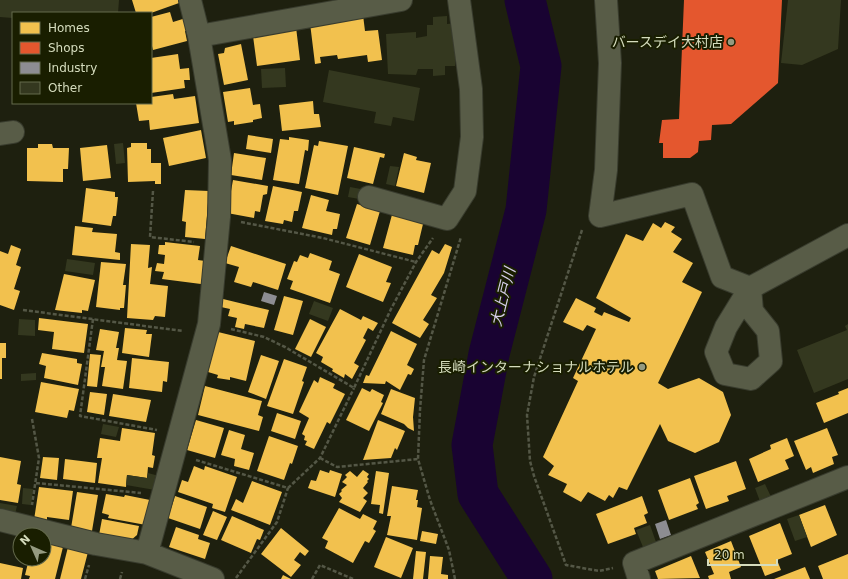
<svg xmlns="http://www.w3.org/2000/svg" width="848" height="579" font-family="'DejaVu Sans','Noto Sans JP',sans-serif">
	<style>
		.homes { fill: #f2c14e }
		.shops { fill: #e4572e }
		.industry { fill: #8d8d92 }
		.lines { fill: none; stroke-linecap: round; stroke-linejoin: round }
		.river { stroke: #190332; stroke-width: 41 }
		.building { fill: #34381f }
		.minor-casing { stroke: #393c2e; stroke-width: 24 }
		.path { stroke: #545746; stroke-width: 2.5; stroke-dasharray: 4 2; stroke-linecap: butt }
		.minor { stroke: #585c47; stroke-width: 22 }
		.poi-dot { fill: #959a80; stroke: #191e00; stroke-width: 1.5 }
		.labels { text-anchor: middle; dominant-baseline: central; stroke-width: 4; stroke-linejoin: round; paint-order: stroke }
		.poi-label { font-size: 14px; fill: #d5dcbd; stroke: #191e00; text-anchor: end }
		.water-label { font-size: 15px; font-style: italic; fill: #d5cde9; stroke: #191e00 }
	</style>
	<rect width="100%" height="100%" fill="#1e200f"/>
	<!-- homes -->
	<path class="homes" d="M132 0H178L179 3 151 13H136Z
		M170 12 173 22 186 18 189 30 185 31 187 41 153 50 151 42V17Z
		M363 15 365 31 378 30 382 60 368 62 367 55 338 59 337 55 320 57 321 63 315 64 310 23Z
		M296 27 300 60 257 66 253 36Z
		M241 44 248 80 224 85 218 54 224 53 225 48Z
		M178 54 180 69 189 68 190 80H184L185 88 151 93V58Z
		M250 88 253 105 260 104 262 118 253 120V122L234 125V121L228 122 223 92Z
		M173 94 174 99 195 96 199 123 150 130 149 120 139 121 136 103H151V97Z
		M313 101 314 114H319L321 127 282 131 279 105Z
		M201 130 206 158 169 166 163 138Z
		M248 135 273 139 271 153 246 149Z
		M289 137 309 140 308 151 305 150 299 184 273 180 280 139 289 140Z
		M319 141 348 146 338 195 305 188 314 145 318 146Z
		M131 143H147V149H151V163H161V184H155V181L128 182 127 148 131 147Z
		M38 144H52L53 148H69L68 169H63V182L27 181V148H38Z
		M107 145 111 178 83 181 80 148Z
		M354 147 385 154 384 158 380 157 373 184 347 178Z
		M234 153 266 158 262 180 231 175Z
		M404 153 417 157 416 160 431 163 424 193 396 186Z
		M233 180 268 186 267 194 263 195 260 212 255 211 254 218 227 213Z
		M273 186 302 192 298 211H294L292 222 284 220 283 224 265 221Z
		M86 188 115 192V197H118L116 216H113L111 226 82 222Z
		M185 190 209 191 205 239 185 237 186 222 182 221Z
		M311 195 329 200 326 211 340 214 337 229H333L332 235 302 228Z
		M357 204 380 211 370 245 346 238Z
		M393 211 415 217 414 221 423 224 418 245H415L413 255 383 248Z
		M665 222 675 227 671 232 682 239 673 252 693 263 682 282 702 292 658 383 668 389 699 378 723 392 731 415 719 442 695 453 668 441 660 424 627 490 619 487 613 498 609 495 605 501 588 492 581 502 563 492 567 484 548 475 554 466 543 457 578 381 573 378 596 329 587 325 583 331 563 322 576 298 596 308 594 312 602 316 604 312 629 322 631 318 596 298 626 234 643 241 653 223 661 228Z
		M75 226 93 228 92 232 117 234 115 252 120 253V260L72 255Z
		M165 242 200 246 198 260 205 261 201 284 162 279 164 272 155 271 157 263 164 264 165 255 158 254 159 245H165Z
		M131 244 150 245 148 268 152 267 150 284 168 286 165 317 155 316 153 320 127 318Z
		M445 244 452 247 444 273 431 295 437 298 423 320 429 324 420 338 392 323 432 250 439 254Z
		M11 245 21 249 16 265 21 267 14 289 20 291 14 310 0 305V251L8 254Z
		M231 246 286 264 278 290 253 282 251 287 234 282 239 267 225 263Z
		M310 253 332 261 329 270 340 274 330 303 290 289 293 281 287 279 294 261 297 262 300 255 308 258Z
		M359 254 392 267 386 282 391 283 383 302 346 287Z
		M101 262 126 264 123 285H126L124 308H120V310L96 307Z
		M64 274 95 280 88 311 82 310V313L55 310Z
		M284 296 303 301 293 335 274 330Z
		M223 299 269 310 264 328 245 324 244 329 235 327 237 318 228 316 230 309 221 307Z
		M340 309 361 320 363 316 378 323 373 331 368 328 363 338 366 340 354 363 359 366 352 379 345 374 344 378 332 371 333 369 321 362 323 357 316 353Z
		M39 318 88 324 84 353 52 349 54 332 38 330Z
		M310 319 326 327 311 357 295 349Z
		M125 328 147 330 146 334H152L149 357 122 353Z
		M100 329 119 332 116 348H119L117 360 127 361 123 389 102 386 105 367H101L104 351 96 350Z
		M391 331 417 344 407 365 414 369 411 375 408 374 400 390 386 381 385 384 363 383 366 375 369 376Z
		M218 332 255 341 246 381 230 377V380L217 378 218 375 208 372Z
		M0 343H6V358H2V379H0Z
		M42 353 77 359V363L82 364 78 385 44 378 46 366 39 364Z
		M90 354 101 355 97 387 87 386Z
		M261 355 279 361 266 399 248 392Z
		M132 358 169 362 167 382 163 381 162 392 129 388Z
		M284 359 307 367 302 381 304 382 293 414 267 406Z
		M320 377 335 384 333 388 345 394 330 424 327 422 314 449 305 445 307 441 304 440 305 436 302 434 309 418 299 412 314 380 318 383Z
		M41 382 79 389 74 411 69 410 67 418 35 412Z
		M205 386 262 401 258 415 263 417 259 431 198 415Z
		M362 388 370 392 372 389 384 395 381 402 383 403 369 431 346 420Z
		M848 388V413L824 423 816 403 839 394 838 392Z
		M391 389 415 398 413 417 414 431 408 428 404 424 381 414Z
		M90 392 107 394 104 415 87 412Z
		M113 394 151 400 146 422 109 416Z
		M277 413 301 421 295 439 271 431Z
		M196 420 224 428 215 458 187 450Z
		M378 420 405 431 397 450 395 448 391 458 363 460Z
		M122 428 155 433 152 455 155 456 153 468 148 467 147 478 127 475 126 487 98 483 102 458H97L100 438 120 441Z
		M827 428 838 455 832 457 834 464 813 473 811 467 806 470 794 441Z
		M229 430 245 435 241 449 254 453 249 470 234 466 235 459 221 455Z
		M269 436 298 446 292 464 290 463 284 480 257 471Z
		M787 438 794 456 785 460 789 469 758 482 749 459 771 449 770 445Z
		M0 457 21 461 17 484 21 485 18 503 0 500Z
		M43 457 59 458 57 480 40 478Z
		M65 459 97 463 95 483 63 479Z
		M736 461 746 489 727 496 729 501 706 509 694 476Z
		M194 466 204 470 205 466 237 477 225 512 212 508 213 504 178 492 182 480 188 482Z
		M320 470 329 473 330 470 342 474 335 497 308 488 311 480 316 481Z
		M363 470 369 474 367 477 369 479 367 481 368 482 363 488 368 493 363 498 367 501 360 512 339 502 342 498 339 494 342 491 341 490 347 485 342 482 347 477 345 475 350 471 357 477Z
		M376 471 389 473 383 514 379 513 380 505 371 504Z
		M690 478 699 503 696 505 698 509 669 520 658 490Z
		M252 481 282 492 270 525 231 510 236 499 243 503Z
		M392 486 418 490 416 500H418L417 507 422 508 417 540 387 535 391 516H387Z
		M39 487 73 491 69 520 47 517V521L34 520Z
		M77 492 98 495 92 531 71 528Z
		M106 494 124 497 125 495 150 500 146 525 108 518 109 515 102 513Z
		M175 496 207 507 200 529 168 518Z
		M642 496 648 513 644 515 647 523 634 528 636 534 608 544 596 514Z
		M825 505 837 535 811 547 799 515Z
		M339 508 360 519 363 514 377 521 373 529 376 531 369 543 365 541 353 563 325 548 328 541 322 538Z
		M213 511 227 517 217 540 203 535Z
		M232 516 264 530 260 540 257 539 251 553 221 540Z
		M102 519 139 526 137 535 130 541 99 535Z
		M780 523 792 554 777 560 781 570 765 576 749 536Z
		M176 527 199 535 198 539 210 543 205 559 169 547Z
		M281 528 309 551 305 556 300 552 294 560 301 565 291 577 261 554Z
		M422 531 438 534 436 544 420 541Z
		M386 537 413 548 401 578 374 567Z
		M731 541 741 567 729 572 731 579H709L708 576 714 574 705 552Z
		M44 542 63 547 55 579H29L30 576 25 575 29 559H44Z
		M68 547 88 552 81 579H60Z
		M416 551 426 552 423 579H413Z
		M848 554V579H823L818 566Z
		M430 556 443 557 441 574 448 575V579H428Z
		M691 556 700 578 658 579 655 571Z
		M0 563 23 568 21 579H0Z
		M805 567 810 579H774Z
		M283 575 291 579H281Z"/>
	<!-- shops -->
	<path class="shops" d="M684 0H782L778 83 731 124 712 125 711 140 699 141 698 152 690 158H663V143H659L662 120 679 119Z"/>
	<!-- industry -->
	<path class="industry" d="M264 292 277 296 274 305 261 301Z
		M666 520 671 535 660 539 655 524Z"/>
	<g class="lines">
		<!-- river -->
		<path class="river" d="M525 0 541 66 526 210 489 354 472 445 478 494 532 579"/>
	</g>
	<!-- building -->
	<path class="building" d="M0 0H119L118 13H13V18L0 17Z
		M788 0H841L838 49 802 65 781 63Z
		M447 16V24L456 23 455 66H445V75L433 76V69H418L416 75 388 74 386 34 416 32V38L427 36V25H433V17Z
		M285 68 286 87 262 88 261 69Z
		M329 70 420 88 414 121 393 117 391 126 374 123 376 112 323 102Z
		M123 143 125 163 116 164 114 144Z
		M390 166 399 167 395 186 386 184Z
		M350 187 366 190 365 200 348 197Z
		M67 259 95 263 93 275 65 271Z
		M314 301 333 308 328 321 309 314Z
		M19 319 35 320V336L18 335Z
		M848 324V379L814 393 797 350 847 330 845 326Z
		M36 373V380L21 381V374Z
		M103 424 119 427 116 437 101 434Z
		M148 473 159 476 155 490 126 485 127 475 147 478Z
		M765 484 772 499 761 504 755 488Z
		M23 488 33 489 31 505 22 504Z
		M0 503 17 506 15 514 0 511Z
		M799 515 807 537 795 541 787 519Z
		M650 525 656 542 643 547 636 530Z"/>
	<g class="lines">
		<!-- minor casing -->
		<g class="minor-casing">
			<path id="minor" d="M606 0 610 63 606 170 600 216 692 194 722 277 750 288
				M199 36 401 0
				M0 134 13 132
				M369 197 447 219 465 191 472 137 471 89 459 0
				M750 288 752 311 768 331 771 361 751 379 725 374 716 352 726 327 750 288 848 235
				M0 520 96 544 147 553 213 579
				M147 553 209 324 219 217 220 160 199 36 190 0
				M639 579 634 563 848 477"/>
		</g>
		<!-- path -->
		<path class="path" d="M153 191 150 237 194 242
			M241 222 323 238 416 262
			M582 230 534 377 527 415 530 461 534 476 566 565 599 571 613 568
			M23 310 183 331
			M93 319 80 416 157 430
			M231 329 264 337 285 347 354 388 391 309 416 262 433 238
			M32 419 39 458 32 505
			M320 458 337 467 418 459
			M196 460 288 488 320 458 354 388
			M36 483 141 493
			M236 578 277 522 288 488
			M85 579 89 565
			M120 579 122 572
			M312 579 320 565 353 579
			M455 579 449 550 430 500 418 459 420 410 424 360 461 237"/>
		<!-- minor -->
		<use href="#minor" class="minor"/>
	</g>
	<!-- markers -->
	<g class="poi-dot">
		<circle cx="731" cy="42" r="4"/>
		<circle cx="642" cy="367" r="4"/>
	</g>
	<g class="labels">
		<!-- poi labels -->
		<g class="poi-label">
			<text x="723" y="42">バースデイ大村店</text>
			<text x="634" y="367">長崎インターナショナルホテル</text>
		</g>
		<!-- water labels -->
		<g class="water-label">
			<text transform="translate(503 297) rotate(-76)">大上戸川</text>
		</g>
	</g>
	<!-- legend -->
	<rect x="12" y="12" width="140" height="92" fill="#191e00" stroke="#646a4c"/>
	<rect x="20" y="22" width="20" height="12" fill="#f2c14e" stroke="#646a4c"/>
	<text x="48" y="32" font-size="12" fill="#d5dcbd">Homes</text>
	<rect x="20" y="42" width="20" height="12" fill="#e4572e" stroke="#646a4c"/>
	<text x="48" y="52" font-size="12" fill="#d5dcbd">Shops</text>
	<rect x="20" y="62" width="20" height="12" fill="#8d8d92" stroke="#646a4c"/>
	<text x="48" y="72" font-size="12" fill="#d5dcbd">Industry</text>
	<rect x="20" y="82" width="20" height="12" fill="#34381f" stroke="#646a4c"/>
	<text x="48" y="92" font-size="12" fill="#d5dcbd">Other</text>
	<!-- north arrow -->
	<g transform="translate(32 547) rotate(315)"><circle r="19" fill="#191e00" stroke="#646a4c"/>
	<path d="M0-3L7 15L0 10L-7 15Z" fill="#959a80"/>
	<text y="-6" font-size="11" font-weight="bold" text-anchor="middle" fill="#d5dcbd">N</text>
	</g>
	<!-- scale -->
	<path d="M708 559v6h69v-6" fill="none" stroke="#d5dcbd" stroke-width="2"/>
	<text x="714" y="559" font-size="12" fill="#d5dcbd" stroke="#191e00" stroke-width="3" paint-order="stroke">20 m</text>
</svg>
